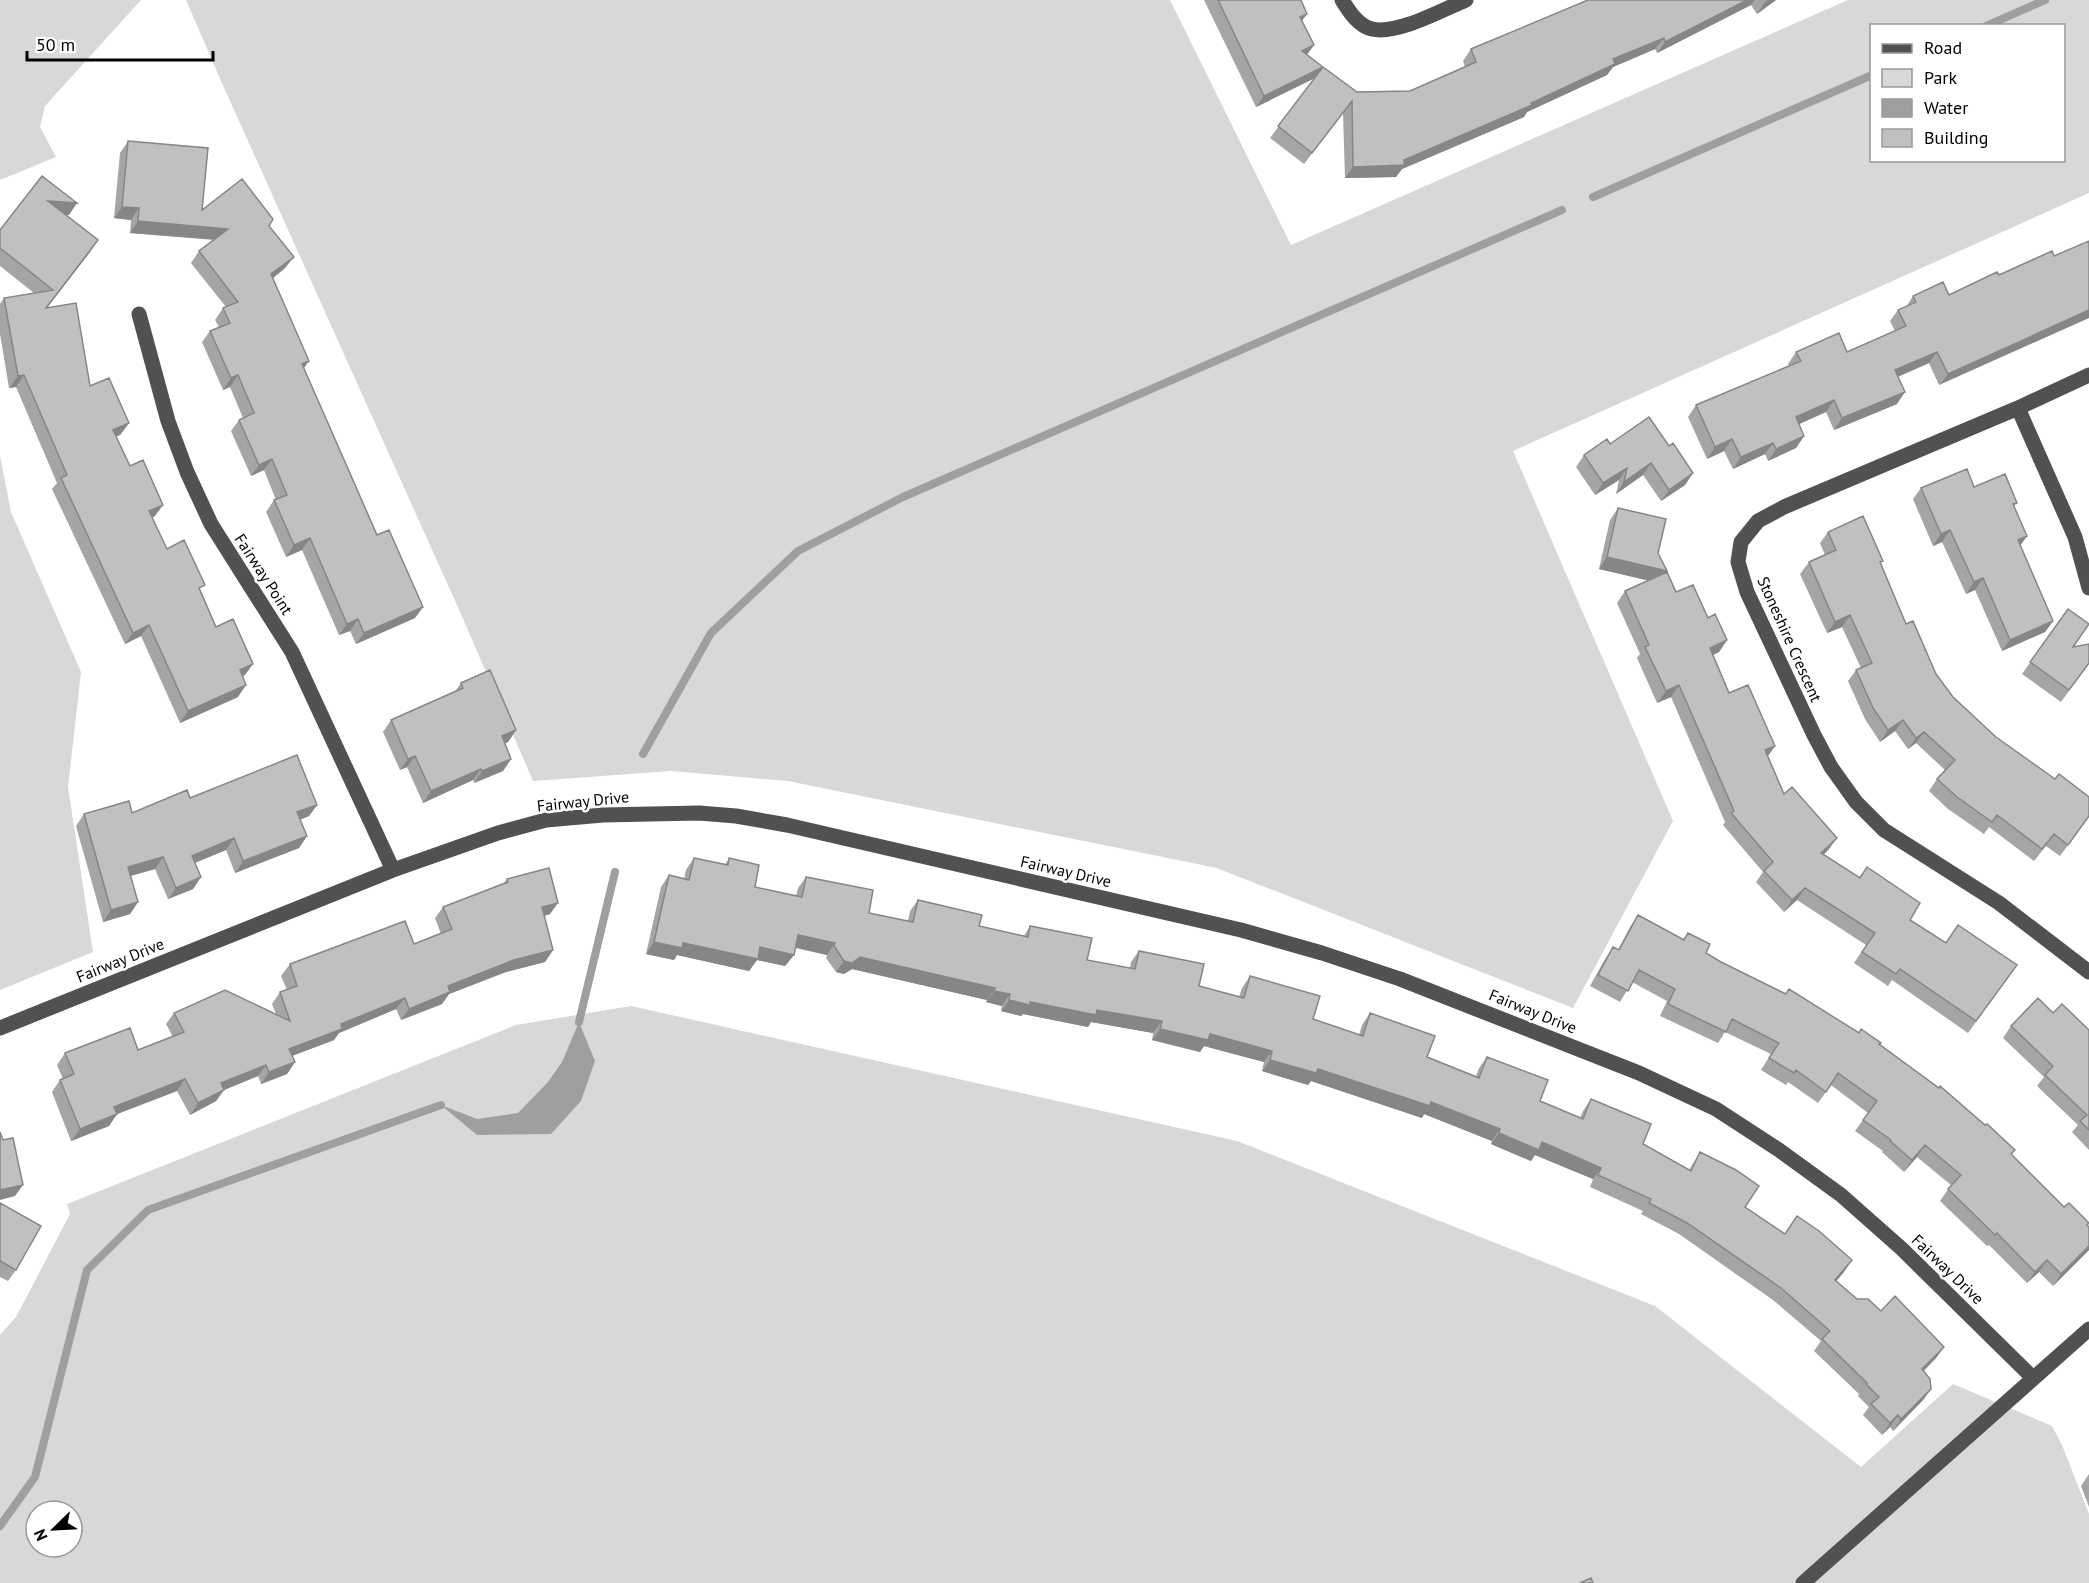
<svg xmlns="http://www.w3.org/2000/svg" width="2089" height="1583" font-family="'PT Sans',sans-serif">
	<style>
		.green { fill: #d8d8d8; fill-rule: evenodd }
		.water { fill: #9f9f9f }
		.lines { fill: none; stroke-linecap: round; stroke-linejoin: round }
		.stream { stroke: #9f9f9f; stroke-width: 8 }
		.minor { stroke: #515151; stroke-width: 15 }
		.wall { fill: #a5a5a5 }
		.shaded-wall { fill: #868686 }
		.building { fill: #c0c0c0; stroke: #868686; stroke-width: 1.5 }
		.labels { text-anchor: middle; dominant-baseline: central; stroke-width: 5; stroke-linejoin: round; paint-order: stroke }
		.street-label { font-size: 16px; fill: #000; stroke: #fff }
	</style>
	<rect width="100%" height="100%" fill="#fff"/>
	<!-- green -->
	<path class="green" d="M0 0H141L45 106 40 127 56 157 0 180Z
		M186 0H1170L1291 245 1848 0H2089V193L1513 451 1673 821 1573 1008 1217 868 788 781 671 771 533 781 461 614 221 81ZM1872 26H2064V160H1872Z
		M0 456 11 512 81 672 68 787 93 952 0 990Z
		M631 1006 1237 1141 1655 1306 1861 1467 1953 1384 2052 1426 2062 1445 2089 1514V1583H0V1335L16 1317 70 1214 67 1204 516 1025ZM36 1511H72V1547H36Z"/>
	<!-- water -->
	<path class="water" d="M579 1022 595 1061 581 1101 551 1134 477 1135 441 1105 477 1119 518 1113 548 1082 562 1062Z"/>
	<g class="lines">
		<!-- stream -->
		<path class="stream" d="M1986 26 2045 0
			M1593 197 1872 75
			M643 754 711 633 798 551 903 497 1562 210
			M579 1022 615 872
			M0 1526 35 1477 87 1270 148 1210 441 1105"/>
		<!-- minor -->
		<path class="minor" d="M1342 0C1349 11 1358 26 1372 29 1397 35 1442 10 1466 0
			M139 314 168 421 187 472 211 524 292 652 393 870
			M2089 375 2018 408 1784 507 1758 521 1741 542 1738 562 1747 592 1814 735 1831 767 1856 802 1884 830 1999 903 2089 972
			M2018 408 2075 537 2089 588
			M0 1028 393 870 498 833 546 820 603 815 699 813 736 816 787 825 1241 930 1322 953 1400 979 1639 1073 1716 1109 1779 1150 1841 1195 1902 1249 2033 1378
			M1803 1583 2089 1329"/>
	</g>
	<!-- wall -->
	<path class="wall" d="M1204 0H1301L1302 21 1314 45 1307 54 1323 67 1315 78 1357 92 1410 91 1465 67 1463 61 1471 49 1588 0H1776L1757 14 1751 5 1657 53 1655 49 1613 67 1607 75 1527 112 1524 117 1402 169 1396 177 1345 178 1343 113 1304 164 1270 138 1315 78 1256 107Z
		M128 141 202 210 269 226 285 268 273 278 304 368 377 535 423 607 415 618 356 644 350 631 339 635 302 550 286 557 266 512 274 500H276L264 470 251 476 231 431 239 420 243 418 230 387 223 390 202 342 210 331 219 327 215 320 223 308 226 307 191 263 199 251 214 240 130 233 131 220 114 218 120 153Z
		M42 176 69 215H66L90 252 47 308 90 386 129 423 120 435 116 436 130 466 155 516 152 518 167 549 201 591 216 627 245 675 243 676 238 697 180 723 141 636 125 644 52 489 57 483 16 387 9 388 0 334V304L4 298 34 293 0 266V230Z
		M2052 251 1939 385 1929 363 1898 377 1897 404 1834 430 1826 412 1799 424 1804 436 1796 448 1768 461 1765 454 1733 469 1724 451 1707 459 1688 417 1696 405 1789 366 1788 364 1796 352H1847L1895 331 1890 321 1898 310 1906 307 1913 296 1949 295 1999 275Z
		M1610 444 1669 446 1693 473 1685 485 1661 501 1643 475 1616 494 1619 480 1595 495 1576 467 1584 455Z
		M1974 487 2017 503 2014 506 2027 536 2020 546 2053 621 2045 632 2002 651 1975 590 1966 594 1942 542 1933 546 1913 499 1921 488Z
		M1618 508 1658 553 1667 571 1665 573 1676 592 1708 618 1727 640 1719 652 1713 655 1729 693 1775 746 1768 756 1784 794 1829 849 1823 855 1859 878 1867 867 1910 920 1946 943 2017 965 1968 1033 1892 980 1888 986 1854 963 1866 945 1797 900 1784 912 1756 882 1763 872 1723 825 1725 822 1671 697 1657 703 1637 658 1640 654 1617 603 1625 591 1649 580 1599 569 1610 520Z
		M1828 532 1880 564 1906 624 1936 674 1953 697 1996 737 2089 817 2060 856 2046 846 2034 861 1989 827 1984 834 1948 809 1929 791 1937 779 1945 770 1916 743 1908 749 1895 731 1880 742 1865 719 1848 681 1856 670 1861 668 1842 627 1827 633 1800 574 1809 562 1825 555 1820 543Z
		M2068 609 2073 647 2089 663 2061 702 2022 674Z
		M461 683 516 730 508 742 505 743 511 759 503 771 474 783 473 780 423 803 407 767 400 770 383 732 391 720 454 693Z
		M190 798 317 805 309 816 300 820 307 836 299 848 235 873 226 850 195 863 201 877 193 889 168 899 155 869 130 876 138 902 130 914 103 922 76 826 84 814 132 813Z
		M694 858 725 865 729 858 755 887 796 896 798 888 806 877 869 913 908 921 910 911 918 900 979 926 1024 936 1030 926 1087 960 1130 968 1131 962 1139 951 1199 986 1239 997 1242 988 1250 976 1313 1019 1359 1035 1362 1025 1370 1013 1427 1057 1476 1076 1479 1068 1487 1057 1540 1101 1580 1118 1583 1111 1591 1099 1643 1144 1689 1170 1700 1152 1745 1207 1785 1234 1844 1272 1836 1281 1857 1299 1881 1311 1944 1347 1936 1358 1923 1371 1931 1389 1923 1400 1893 1431 1890 1427 1882 1435 1863 1415 1869 1407 1858 1396 1859 1394 1814 1351 1821 1341 1773 1300 1679 1234 1641 1214 1643 1211 1590 1187 1593 1179 1535 1155 1531 1161 1491 1144 1492 1141 1424 1114 1422 1118 1311 1081 1308 1085 1262 1071 1264 1062 1204 1046 1200 1052 1152 1040 1153 1033 1091 1022 1088 1027 1023 1014 1021 1016 1001 1011 1002 1006 986 1002 987 1000 852 969 844 974 836 972 826 958 827 955 795 948 794 955 785 966 757 960 749 971 677 955 674 960 646 954 661 887 669 875 684 879 686 870Z
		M507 879 550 914 544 916 553 950 545 962 506 972 449 994 442 1004 401 1020 396 1009 339 1033 334 1040 292 1056 295 1062 287 1074 261 1084 258 1076 224 1090 216 1101 190 1115 177 1091 117 1114 109 1126 71 1141 52 1092 60 1080 63 1079 57 1065 65 1053 138 1050 173 1037 166 1024 174 1013 276 1014 272 1004 280 992 287 990 281 976 290 964 414 944 441 934 435 918 443 907 504 883Z
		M1638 915 1683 939 1688 933 1706 953 1721 962 1859 1032 1879 1044 2012 1155 2064 1207 2087 1225 2089 1227V1250L2053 1286 2039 1272 2027 1283 1989 1245 1987 1246 1940 1201 1951 1185 1917 1157 1904 1172 1882 1152 1883 1151 1855 1131 1868 1113 1831 1085 1818 1103 1788 1082 1786 1085 1761 1070 1771 1054 1725 1032 1718 1043 1660 1016 1667 1001 1632 982 1620 1002 1590 986 1605 959 1613 947 1618 950 1630 927Z
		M2053 1013 2089 1030V1150L2072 1132 2078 1125 2037 1086 2044 1077 2003 1038 2011 1026Z
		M0 1203 16 1270 8 1281 0 1277Z
		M2089 1474V1507L2081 1486Z"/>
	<!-- shaded-wall -->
	<path class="shaded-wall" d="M1747 0H1755L1751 5 1657 53 1665 42Z
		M1768 0H1776L1757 14 1765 2Z
		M1307 14 1299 25 1300 17Z
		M1664 38 1655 49 1613 67 1607 75 1527 112 1524 117 1402 169 1396 177 1345 178 1353 167 1404 160 1531 103 1613 59Z
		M1314 45 1306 56 1302 51Z
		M1323 67 1315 78 1256 107 1264 96Z
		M48 201 77 203 69 215 40 213Z
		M122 207 139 208 131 220 114 218Z
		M138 221 228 229 220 240 130 233Z
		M98 240 90 252 37 320 46 308Z
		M294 257 285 268 263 286 271 274Z
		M2089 310V318L1939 385 1948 374Z
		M1937 352 1929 363 1887 381 1895 370Z
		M309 361 301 372 302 364Z
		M24 375 16 387 9 388 18 376Z
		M238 375 230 387 223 390 231 378Z
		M1905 392 1897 404 1834 430 1842 418Z
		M1834 400 1826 412 1788 429 1796 417Z
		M129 423 120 435 105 441 113 430Z
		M1804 436 1796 448 1768 461 1776 449Z
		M1732 439 1724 451 1707 459 1715 447Z
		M1773 443 1765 454 1733 469 1741 457Z
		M272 459 264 470 251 476 259 465Z
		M1651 463 1643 475 1616 494 1624 482Z
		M1627 468 1619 480 1595 495 1603 483Z
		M1693 473 1685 485 1661 501 1669 490Z
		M163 505 155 516 141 523 149 511Z
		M1950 530 1942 542 1933 546 1941 534Z
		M2027 536 2019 547 2018 540Z
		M310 538 302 550 286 557 294 545Z
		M1607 557 1667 571 1658 583 1599 569Z
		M1983 578 1975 590 1966 594 1974 582Z
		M423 607 415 618 356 644 364 633Z
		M1850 615 1842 627 1827 633 1835 622Z
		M358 619 350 631 339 635 347 624Z
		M2053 621 2045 632 2002 651 2010 640Z
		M149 625 141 636 125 644 133 633Z
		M1727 640 1719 652 1702 660 1710 648Z
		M253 664 245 675 232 681 240 670Z
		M246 685 238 697 180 723 188 711Z
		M1679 685 1671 697 1657 703 1666 691Z
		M1903 720 1895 731 1880 742 1888 730Z
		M516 730 508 742 494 748 502 736Z
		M1924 732 1916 743 1908 749 1916 738Z
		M1775 746 1767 757 1765 750Z
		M415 756 407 767 400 770 408 759Z
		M511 759 503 771 474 783 482 771Z
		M481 769 473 780 423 803 431 791Z
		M317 805 309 816 289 824 297 812Z
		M307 836 299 848 235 873 243 861Z
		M234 838 226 850 184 867 192 856Z
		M1837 838 1829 849 1813 865 1821 853Z
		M163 857 155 869 120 879 128 867Z
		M201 877 193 889 168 899 176 888Z
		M1805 888 1797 900 1784 912 1792 900Z
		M138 902 130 914 103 922 111 910Z
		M558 903 550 914 534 919 542 907Z
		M798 935 835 943 827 955 790 946Z
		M654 942 683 943 760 947 794 955 785 966 757 960 749 971 677 955 674 960 646 954Z
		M553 950 545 962 506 972 449 994 442 1004 401 1020 409 1009 448 986 514 960Z
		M860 957 995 988 987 1000 852 969 844 974 836 972 844 961Z
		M994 991 1010 994 1002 1006 986 1002Z
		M405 998 396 1009 339 1033 334 1040 281 1060 289 1049 341 1024Z
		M1009 1000 1097 1010 1162 1021 1153 1033 1091 1022 1088 1027 1023 1014 1021 1016 1001 1011Z
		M1160 1029 1210 1034 1272 1051 1264 1062 1204 1046 1200 1052 1152 1040Z
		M1270 1060 1318 1069 1431 1102 1500 1129 1492 1141 1424 1114 1422 1118 1311 1081 1308 1085 1262 1071Z
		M295 1062 287 1074 261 1084 269 1072Z
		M266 1065 258 1076 224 1090 216 1101 190 1115 198 1103 221 1083Z
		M185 1079 177 1091 117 1114 109 1126 71 1141 80 1129 114 1107Z
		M1499 1133 1542 1142 1601 1168 1593 1179 1535 1155 1531 1161 1491 1144Z
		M1925 1145 1917 1157 1904 1172 1912 1160Z
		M23 1185 15 1196 0 1200V1190Z
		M2089 1246V1250L2053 1286 2061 1274Z
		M1852 1260 1844 1272 1827 1292 1835 1280Z
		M2047 1260 2039 1272 2027 1283 2035 1272Z
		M1944 1347 1936 1358 1914 1381 1922 1369Z
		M1931 1389 1923 1400 1893 1431 1901 1419Z
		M1898 1415 1890 1427 1882 1435 1890 1423Z"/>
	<!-- building -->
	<path class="building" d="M1218 0H1301L1307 14 1300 17 1314 45 1302 51 1323 67 1264 96Z
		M1588 0H1747L1665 42 1664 38 1613 59 1615 64 1531 103 1532 105 1404 160V165L1353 167 1352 101 1312 153 1278 126 1323 67 1357 92 1410 91 1476 62 1471 49Z
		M128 141 208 148 202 210 242 179 273 219 269 226 294 257 271 274 309 361 302 364 377 535 389 530 423 607 364 633 358 619 347 624 310 538 294 545 274 500 287 495 272 459 259 465 239 420 254 413 238 375 231 378 210 331 230 323 223 308 238 302 199 251 228 229 138 221 139 208 122 207Z
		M42 176 77 203 48 201 98 240 46 308 76 303 90 386 109 378 129 423 113 430 130 466 143 460 163 505 149 511 167 549 184 540 205 585 199 588 216 627 233 619 253 664 240 670 246 685 188 711 149 625 133 633 61 478 67 475 24 375 18 376 4 298 53 290 0 248V230Z
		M2089 241V310L1948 374 1937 352 1895 370 1905 392 1842 418 1834 400 1796 417 1804 436 1776 449 1773 443 1741 457 1732 439 1715 447 1696 405 1801 361 1796 352 1839 333 1847 352 1906 326 1898 310 1916 302 1913 296 1943 282 1949 295 1997 272 1999 275 2052 251 2054 256Z
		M1649 417 1669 446 1673 443 1693 473 1669 490 1651 463 1624 482 1627 468 1603 483 1584 455 1607 439 1610 444Z
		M1967 469 1974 487 2005 474 2017 503 2013 504 2027 536 2018 540 2053 621 2010 640 1983 578 1974 582 1950 530 1941 534 1921 488Z
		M1618 508 1666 519 1658 553 1667 571 1607 557Z
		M1863 516 1883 561 1880 562 1906 624 1913 621 1936 674 1953 697 1996 737 2055 779 2059 774 2089 797V816L2068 845 2054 834 2042 849 1997 815 1992 822 1957 797 1937 779 1955 760 1924 732 1916 738 1903 720 1888 730 1873 708 1856 670 1872 663 1850 615 1835 622 1809 562 1836 550 1828 532Z
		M1667 572 1676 592 1693 585 1708 618 1715 614 1727 640 1710 648 1729 693 1748 685 1775 746 1765 750 1784 794 1792 787 1837 838 1821 853 1860 878 1867 867 1920 903 1910 920 1946 943 1958 925 2017 965 1976 1021 1900 969 1896 974 1862 952 1875 933 1805 888 1792 900 1764 871 1773 862 1731 813 1734 811 1679 685 1666 691 1645 647 1649 645 1625 591Z
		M2068 609 2089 624 2073 647 2089 644V663L2069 690 2030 662Z
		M490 670 516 730 502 736 511 759 482 771 481 769 431 791 415 756 408 759 391 720 463 688 461 683Z
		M297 755 317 805 297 812 307 836 243 861 234 838 192 856 201 877 176 888 163 857 128 867 138 902 111 910 84 814 129 801 132 813 187 790 190 798Z
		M694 858 728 865 729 858 759 865 755 887 802 897 806 877 873 890 869 913 913 922 918 900 982 915 979 926 1028 937 1030 926 1092 938 1087 960 1135 969 1139 951 1204 964 1199 986 1244 998 1250 976 1320 996 1313 1019 1363 1036 1370 1013 1435 1036 1427 1057 1479 1078 1487 1057 1548 1080 1540 1101 1583 1119 1591 1099 1651 1124 1643 1144 1691 1171 1700 1152 1736 1170 1759 1186 1745 1207 1785 1234 1797 1216 1819 1231 1852 1260 1835 1280 1857 1299H1868L1881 1311 1895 1296 1944 1347 1922 1369 1930 1379 1931 1389 1901 1419 1898 1415 1890 1423 1871 1404 1879 1397 1866 1384 1867 1383 1822 1339 1830 1331 1781 1288 1687 1223 1649 1203 1651 1199 1598 1175 1601 1168 1542 1142 1539 1150 1499 1133 1500 1129 1431 1102 1430 1106 1318 1069 1316 1073 1270 1060 1272 1051 1210 1034 1208 1040 1160 1029 1162 1021 1097 1010 1096 1015 1030 1002V1005L1009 1000 1010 994 994 991 995 988 860 957 852 963 844 961 834 946 835 943 798 935 794 955 760 947 758 959 683 943 682 948 654 942 669 875 689 880Z
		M549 868 558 903 542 907 553 950 514 960 448 986 450 992 409 1009 405 998 341 1024 342 1029 289 1049 295 1062 269 1072 266 1065 221 1083 224 1090 198 1103 185 1079 114 1107 117 1114 80 1129 60 1080 74 1074 65 1053 130 1028 138 1050 184 1032 174 1013 225 990 290 1021 280 992 297 986 290 964 405 921 414 944 452 929 443 907 508 882 507 879Z
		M1638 915 1684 940 1688 933 1710 944 1706 953 1721 962 1786 994 1789 989 1859 1033 1861 1029 1881 1043 1879 1044 1939 1088 1940 1086 1985 1125 1987 1124 2015 1150 2011 1154 2064 1207 2069 1203 2089 1223 2087 1225 2089 1227V1246L2061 1274 2047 1260 2035 1272 1997 1233 1995 1235 1948 1189 1961 1175 1925 1145 1912 1160 1890 1141 1891 1140 1863 1120 1877 1101 1838 1073 1826 1092 1796 1070 1794 1073 1769 1058 1779 1043 1732 1019 1726 1032 1668 1004 1675 989 1639 970 1628 991 1598 975 1613 947 1619 950Z
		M2038 998 2053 1013 2062 1004 2089 1030V1130L2080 1121 2087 1115 2045 1075 2053 1066 2011 1026Z
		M0 1132 3 1140 13 1138 23 1185 0 1190Z
		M0 1203 41 1226 16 1270 0 1261Z
		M1591 1578 1593 1583H1580Z"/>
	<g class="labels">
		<!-- street labels -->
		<g class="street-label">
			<text transform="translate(264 574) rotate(57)">Fairway Point</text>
			<text transform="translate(1790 639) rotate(66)">Stoneshire Crescent</text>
			<text transform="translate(583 801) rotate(-6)">Fairway Drive</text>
			<text transform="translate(1066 871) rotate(13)">Fairway Drive</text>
			<text transform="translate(120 960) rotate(-22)">Fairway Drive</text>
			<text transform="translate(1533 1011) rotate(22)">Fairway Drive</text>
			<text transform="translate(1948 1269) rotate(44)">Fairway Drive</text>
		</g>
	</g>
	<!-- legend -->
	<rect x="1870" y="24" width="195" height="138" fill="#ffffff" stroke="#999999" stroke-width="1.5"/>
	<rect x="1882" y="44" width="30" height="9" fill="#515151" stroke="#999999" stroke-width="1.5"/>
	<text x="1924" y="54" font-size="18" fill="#000000">Road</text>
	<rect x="1882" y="69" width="30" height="18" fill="#d8d8d8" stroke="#999999" stroke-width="1.5"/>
	<text x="1924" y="84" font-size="18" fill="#000000">Park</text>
	<rect x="1882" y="99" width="30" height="18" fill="#9f9f9f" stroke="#999999" stroke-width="1.5"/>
	<text x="1924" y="114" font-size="18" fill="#000000">Water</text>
	<rect x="1882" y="129" width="30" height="18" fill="#c0c0c0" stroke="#999999" stroke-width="1.5"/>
	<text x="1924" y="144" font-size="18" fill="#000000">Building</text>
	<!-- north arrow -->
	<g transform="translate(54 1529) rotate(246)"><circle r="28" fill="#ffffff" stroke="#999999" stroke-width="1.5"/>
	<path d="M0-4.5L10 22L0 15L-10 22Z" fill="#000000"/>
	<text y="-9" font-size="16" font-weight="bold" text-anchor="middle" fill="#000000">N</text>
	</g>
	<!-- scale -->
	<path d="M27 51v9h186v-9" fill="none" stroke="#000000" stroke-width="3"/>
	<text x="36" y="51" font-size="18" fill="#000000" stroke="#ffffff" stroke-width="4.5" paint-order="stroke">50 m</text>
</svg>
